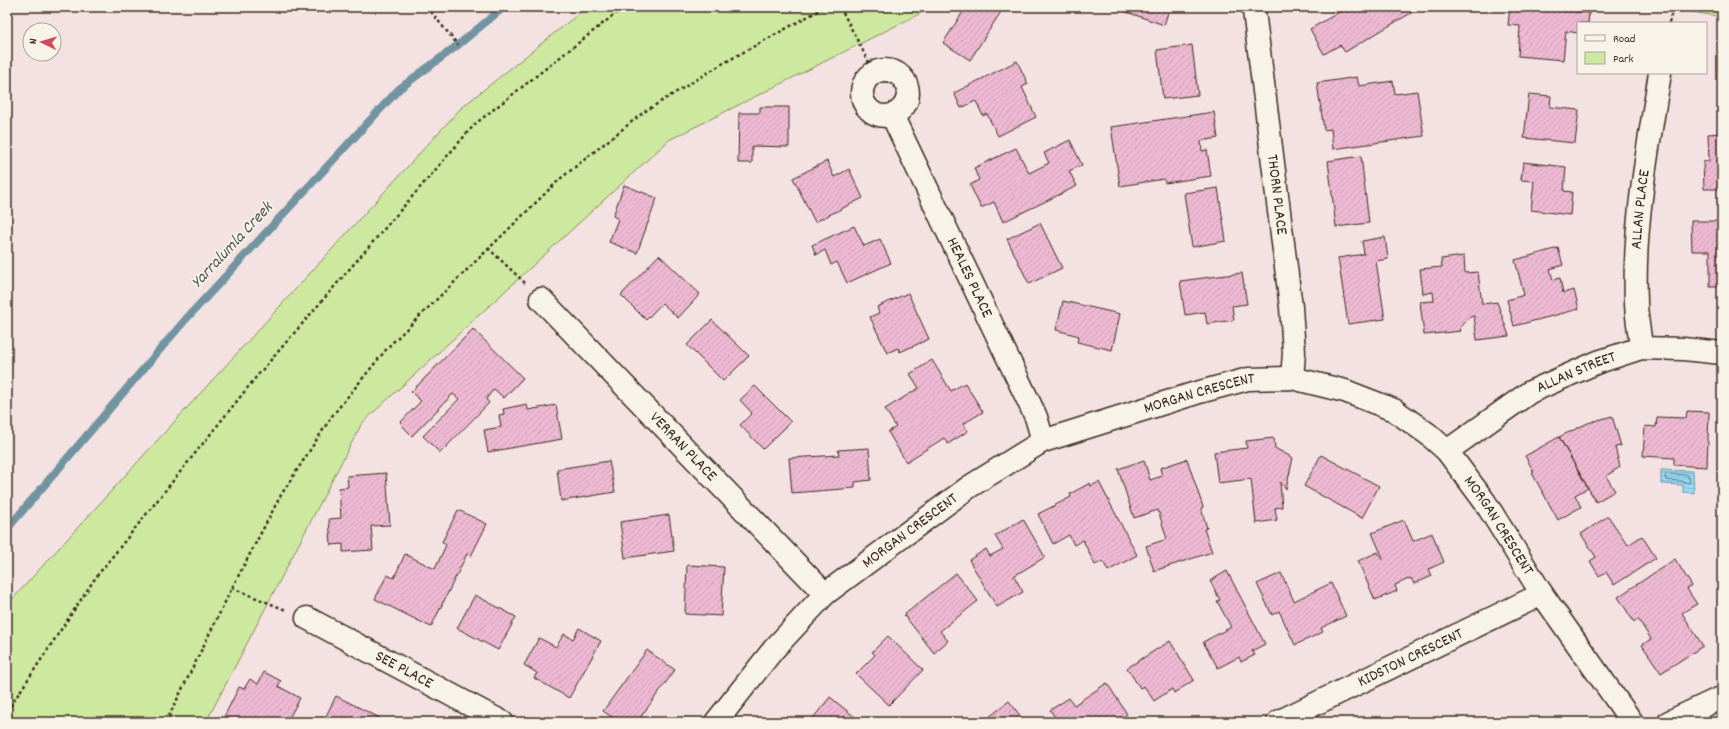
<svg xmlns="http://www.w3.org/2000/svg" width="1729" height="729" font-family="Dekko,sans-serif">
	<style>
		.park { fill: #cde9a0; stroke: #848a5f }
		.water { fill: url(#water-rules); stroke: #7294a1 }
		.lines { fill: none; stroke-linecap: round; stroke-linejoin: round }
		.shore { stroke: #5f7175; stroke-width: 1 }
		.stream { stroke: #7294a1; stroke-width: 8 }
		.building { fill: url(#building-hatch); stroke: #3b2a1e }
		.street-casing { stroke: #3b2a1e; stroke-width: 25 }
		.path { stroke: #3b2a1e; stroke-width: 2.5; stroke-dasharray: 3 3; stroke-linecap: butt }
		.street { stroke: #f7f3e8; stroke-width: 22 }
		.labels { text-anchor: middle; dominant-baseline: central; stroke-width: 3.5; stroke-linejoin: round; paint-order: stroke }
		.street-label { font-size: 16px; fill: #3b2a1e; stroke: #f7f3e8 }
		.water-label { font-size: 17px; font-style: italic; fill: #525654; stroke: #f7f3e8 }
	</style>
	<defs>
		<pattern id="water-rules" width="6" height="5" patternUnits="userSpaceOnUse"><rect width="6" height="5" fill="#96dbf8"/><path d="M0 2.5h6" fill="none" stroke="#82bcd4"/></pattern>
		<pattern id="building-hatch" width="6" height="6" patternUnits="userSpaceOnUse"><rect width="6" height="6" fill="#eeb9d3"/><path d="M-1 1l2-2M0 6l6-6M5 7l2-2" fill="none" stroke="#cd9fb5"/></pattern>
	</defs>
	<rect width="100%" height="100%" fill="#f4e2e2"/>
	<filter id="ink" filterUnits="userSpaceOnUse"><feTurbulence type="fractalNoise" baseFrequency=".025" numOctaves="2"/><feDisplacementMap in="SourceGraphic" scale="8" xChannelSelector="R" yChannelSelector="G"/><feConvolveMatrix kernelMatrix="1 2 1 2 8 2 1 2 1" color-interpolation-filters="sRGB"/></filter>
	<g filter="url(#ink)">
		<!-- park -->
		<path class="park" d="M587 7H933L669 140 362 423 206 722H7V605L461 108Z
			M1663 7H1722V17Z"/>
		<!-- water -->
		<path class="water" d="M1661 470 1693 471 1694 493 1683 492V485L1661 484Z"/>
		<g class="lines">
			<!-- shore -->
			<path class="shore" d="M1667 474 1688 475 1690 482 1688 483 1683 481 1666 480 1665 476Z"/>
			<!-- stream -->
			<path class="stream" d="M7 529 186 319 399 89 458 45 504 7"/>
		</g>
		<!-- building -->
		<path class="building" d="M966 7H1004L970 60 943 43Z
			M1112 7H1170L1164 25Z
			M1348 7H1415L1416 10 1345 52 1340 45 1324 54 1310 29Z
			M1510 7 1589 13 1588 23H1578V33L1566 31 1563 60 1518 56 1520 26 1508 25Z
			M1192 45 1198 95 1163 99 1157 50Z
			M1017 61 1028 84 1022 87 1036 117 998 136 987 114 983 116 976 101 961 108 954 93Z
			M1357 77 1359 86 1393 81 1395 94 1417 91 1424 136 1333 149 1331 129 1324 130 1317 83Z
			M1529 94 1551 96 1550 107 1579 110 1575 143 1524 138Z
			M760 107H789V147L752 146V163H738L739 113H760Z
			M1214 112 1218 138 1201 141 1202 151 1207 150 1211 176 1165 183 1164 179 1120 186 1111 127Z
			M1722 133V189H1704L1703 162 1709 161 1708 134Z
			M1070 140 1082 165 1069 171 1077 186 1003 222 994 202 981 208 970 185 979 180 974 168 1016 148 1029 173 1049 163 1044 153Z
			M1361 156 1369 223 1336 227 1328 161Z
			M827 161 834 177 849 169 863 198 815 222 793 178Z
			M1523 162 1566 167 1564 191 1572 192 1570 215 1531 210 1534 181 1521 180Z
			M624 185 657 198 637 253 609 242 618 219 613 216Z
			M1218 188 1226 241 1192 247 1184 193Z
			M1691 221H1722V287H1710V251H1692Z
			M1040 223 1062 268 1029 284 1007 239Z
			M854 226 864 246 880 239 891 263 847 283 837 262 831 265 825 250 816 255 812 245Z
			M1385 237 1388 259 1376 261 1385 319 1348 324 1338 258 1364 254 1362 241Z
			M1558 248 1563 265 1550 269 1553 280 1560 278 1563 293 1574 290 1579 309 1514 326 1507 300 1524 295 1515 260Z
			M659 255 700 294 678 318 662 303 646 320 621 295Z
			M1464 256 1465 273 1478 272 1482 304 1497 302 1509 336 1477 340 1474 316 1470 317 1460 328 1461 331 1424 335 1420 302 1434 301 1433 292 1423 294 1420 269 1442 267 1441 259Z
			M1242 273 1247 304 1232 306 1234 320 1207 324 1205 312 1185 315 1180 281Z
			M908 293 929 339 900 352 898 348 887 353 870 317 879 313 877 307Z
			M1063 301 1120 314 1112 350 1077 342 1079 336 1056 330Z
			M712 320 749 356 723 381 687 345Z
			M473 329 523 378 504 398 494 389 486 399 489 403 440 453 423 436 459 399 453 394 412 436 400 423 421 401 411 392Z
			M932 360 951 391 965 383 983 412 963 424 968 431 948 444 944 438 906 462 888 432 896 427 885 409 919 388 910 374Z
			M755 386 791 422 763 449 740 425 752 413 740 400Z
			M527 404 528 410 556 405 562 439 488 452 484 430 501 427 499 415 504 414 503 409Z
			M1687 411 1709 412 1707 467 1674 465V458L1643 456 1645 426 1656 427 1657 417 1686 418Z
			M1612 416 1621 446 1615 447 1620 467 1606 476 1615 491 1596 502 1559 437 1588 423Z
			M1559 437 1588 488 1575 495 1581 507 1558 520 1532 473 1534 472 1525 456Z
			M1274 438 1275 448 1293 458 1286 489 1280 482 1282 507 1275 508 1277 520 1256 523 1251 479 1218 483 1214 452 1247 448 1246 441Z
			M869 448 871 480 855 482V488L792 493 789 458 839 455 838 450Z
			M1321 455 1379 486 1362 518 1304 486Z
			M1187 459 1203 507 1201 508 1207 528 1204 529 1212 552 1154 571 1146 546 1167 539 1158 510 1134 518 1118 469 1144 460 1150 480 1162 476 1160 468Z
			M609 461 615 492 561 501 557 469Z
			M386 473 390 525 371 526 373 550 343 552V544L331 545 329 519 341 518 339 488 348 487 347 476Z
			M1099 482 1137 555 1108 571 1103 561 1095 565 1083 540 1074 545 1069 535 1053 544 1038 514 1071 497 1070 494 1090 483 1091 486Z
			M458 510 487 524 471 556 467 554 431 627 375 599 387 575 394 578 405 554 435 569 446 545 442 542Z
			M669 515 674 551 625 558 620 522Z
			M1608 516 1628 545 1642 536 1656 558 1614 585 1606 572 1599 576 1590 561 1596 557 1581 534Z
			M1023 519 1045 557 1014 576 1023 592 997 607 969 560 986 549 990 556 1003 549 995 536Z
			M1404 520 1413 541 1432 533 1444 562 1429 569 1432 576 1414 584 1411 578 1395 585 1397 591 1375 600 1358 561 1378 552 1382 560 1383 558 1372 533Z
			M1675 559 1692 586 1687 589 1697 604 1682 613 1703 646 1661 673 1642 645 1651 639 1638 619 1634 622 1618 597Z
			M687 565 724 567 721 616 685 614Z
			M1227 571 1265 644 1252 651 1255 655 1241 662 1239 657 1218 668 1203 642 1231 627 1217 601 1220 600 1210 581Z
			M956 573 978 601 940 631 948 641 934 653 904 615Z
			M1281 573 1294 601 1331 583 1346 616 1321 628 1323 632 1295 645 1279 611 1272 615 1257 584Z
			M475 595 516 617 498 650 457 628Z
			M579 628 601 641 569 698 534 678 537 673 524 665 539 638 556 647 564 634 573 639Z
			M888 636 923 670 889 705 856 674 875 655 872 652Z
			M1170 641 1194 680 1174 693 1172 689 1154 701 1144 686 1140 688 1127 668Z
			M647 650 675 670 637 722H619L603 711Z
			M264 672 281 681 278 686 300 698 287 722H224L226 718 224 717 239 687 244 689 250 679 258 684Z
			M1107 683 1127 714 1116 722H1054L1052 719 1055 717 1050 710 1069 698 1074 705Z
			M336 696 380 718 378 722H323Z
			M830 697 861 722H810Z
			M1009 701 1025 722H983Z"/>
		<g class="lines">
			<!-- street casing -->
			<g class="street-casing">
				<g id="street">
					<path id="s1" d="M1254 11 1291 307 1294 353 1292 378"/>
					<circle cx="885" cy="93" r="23"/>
					<path id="s2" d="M892 115 1036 417 1043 441"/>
					<path id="s3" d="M541 299 825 594"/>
					<path id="s4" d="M1641 348C1640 333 1636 317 1636 302 1633 225 1648 149 1660 73"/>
					<path id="s5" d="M1447 451 1530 392 1598 362 1641 348 1683 349 1722 353"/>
					<path id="s6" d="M307 618 502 722"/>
					<path id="s7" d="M716 722 773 650 825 594 969 487 1043 441 1196 393 1248 379 1292 378 1345 391 1394 410 1428 434 1447 451 1485 502 1542 594 1632 722"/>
					<path id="s8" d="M1278 722 1542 594"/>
					<path d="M1669 722 1718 699 1722 700"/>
				</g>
			</g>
			<!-- path -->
			<path class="path" d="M427 7 458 45
				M840 7 874 72
				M1669 23 1673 7
				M488 248 525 283
				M232 588 286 610
				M7 711 96 577 257 376 475 124 624 7
				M166 722 232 588 281 495 332 416 389 346 560 179 644 112 722 64 825 7"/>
			<!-- street -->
			<use href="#street" class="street"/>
		</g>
	</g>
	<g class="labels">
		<!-- street labels -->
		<g class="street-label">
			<text stroke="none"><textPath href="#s1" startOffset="185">THORN PLACE</textPath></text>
			<text stroke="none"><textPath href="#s4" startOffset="139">ALLAN PLACE</textPath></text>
			<text stroke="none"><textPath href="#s2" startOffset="180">HEALES PLACE</textPath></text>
			<text stroke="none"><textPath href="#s5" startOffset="152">ALLAN STREET</textPath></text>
			<text stroke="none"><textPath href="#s7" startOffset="598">MORGAN CRESCENT</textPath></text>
			<text stroke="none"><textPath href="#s3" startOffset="205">VERRAN PLACE</textPath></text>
			<text stroke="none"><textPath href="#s7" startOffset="958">MORGAN CRESCENT</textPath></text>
			<text stroke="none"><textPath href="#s7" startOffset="274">MORGAN CRESCENT</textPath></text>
			<text stroke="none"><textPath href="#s8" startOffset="147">KIDSTON CRESCENT</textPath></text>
			<text stroke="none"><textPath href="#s6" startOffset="110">SEE PLACE</textPath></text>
		</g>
		<!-- water labels -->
		<g class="water-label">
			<text transform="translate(233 246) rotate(-47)">Yarralumla Creek</text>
		</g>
	</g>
	<!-- margin -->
	<rect width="1729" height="729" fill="none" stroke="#f7f3e8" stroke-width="24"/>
	<rect x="12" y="12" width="1705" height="705" fill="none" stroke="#3b2a1e" stroke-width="1.5" filter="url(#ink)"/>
	<!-- legend -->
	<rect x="1577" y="22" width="130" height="52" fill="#f7f3e8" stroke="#aca397"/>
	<rect x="1585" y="35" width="20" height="6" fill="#f7f3e8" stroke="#aca397"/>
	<text x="1613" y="42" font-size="12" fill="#3b2a1e">Road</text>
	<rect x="1585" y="52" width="20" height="12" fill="#cde9a0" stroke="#aca397"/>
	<text x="1613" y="62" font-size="12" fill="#3b2a1e">Park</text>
	<!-- north arrow -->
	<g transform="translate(42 42) rotate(275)"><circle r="19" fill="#f7f3e8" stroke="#aca397"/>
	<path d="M0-3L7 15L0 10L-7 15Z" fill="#d1495b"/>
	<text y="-6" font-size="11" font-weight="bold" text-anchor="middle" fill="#3b2a1e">N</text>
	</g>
</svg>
